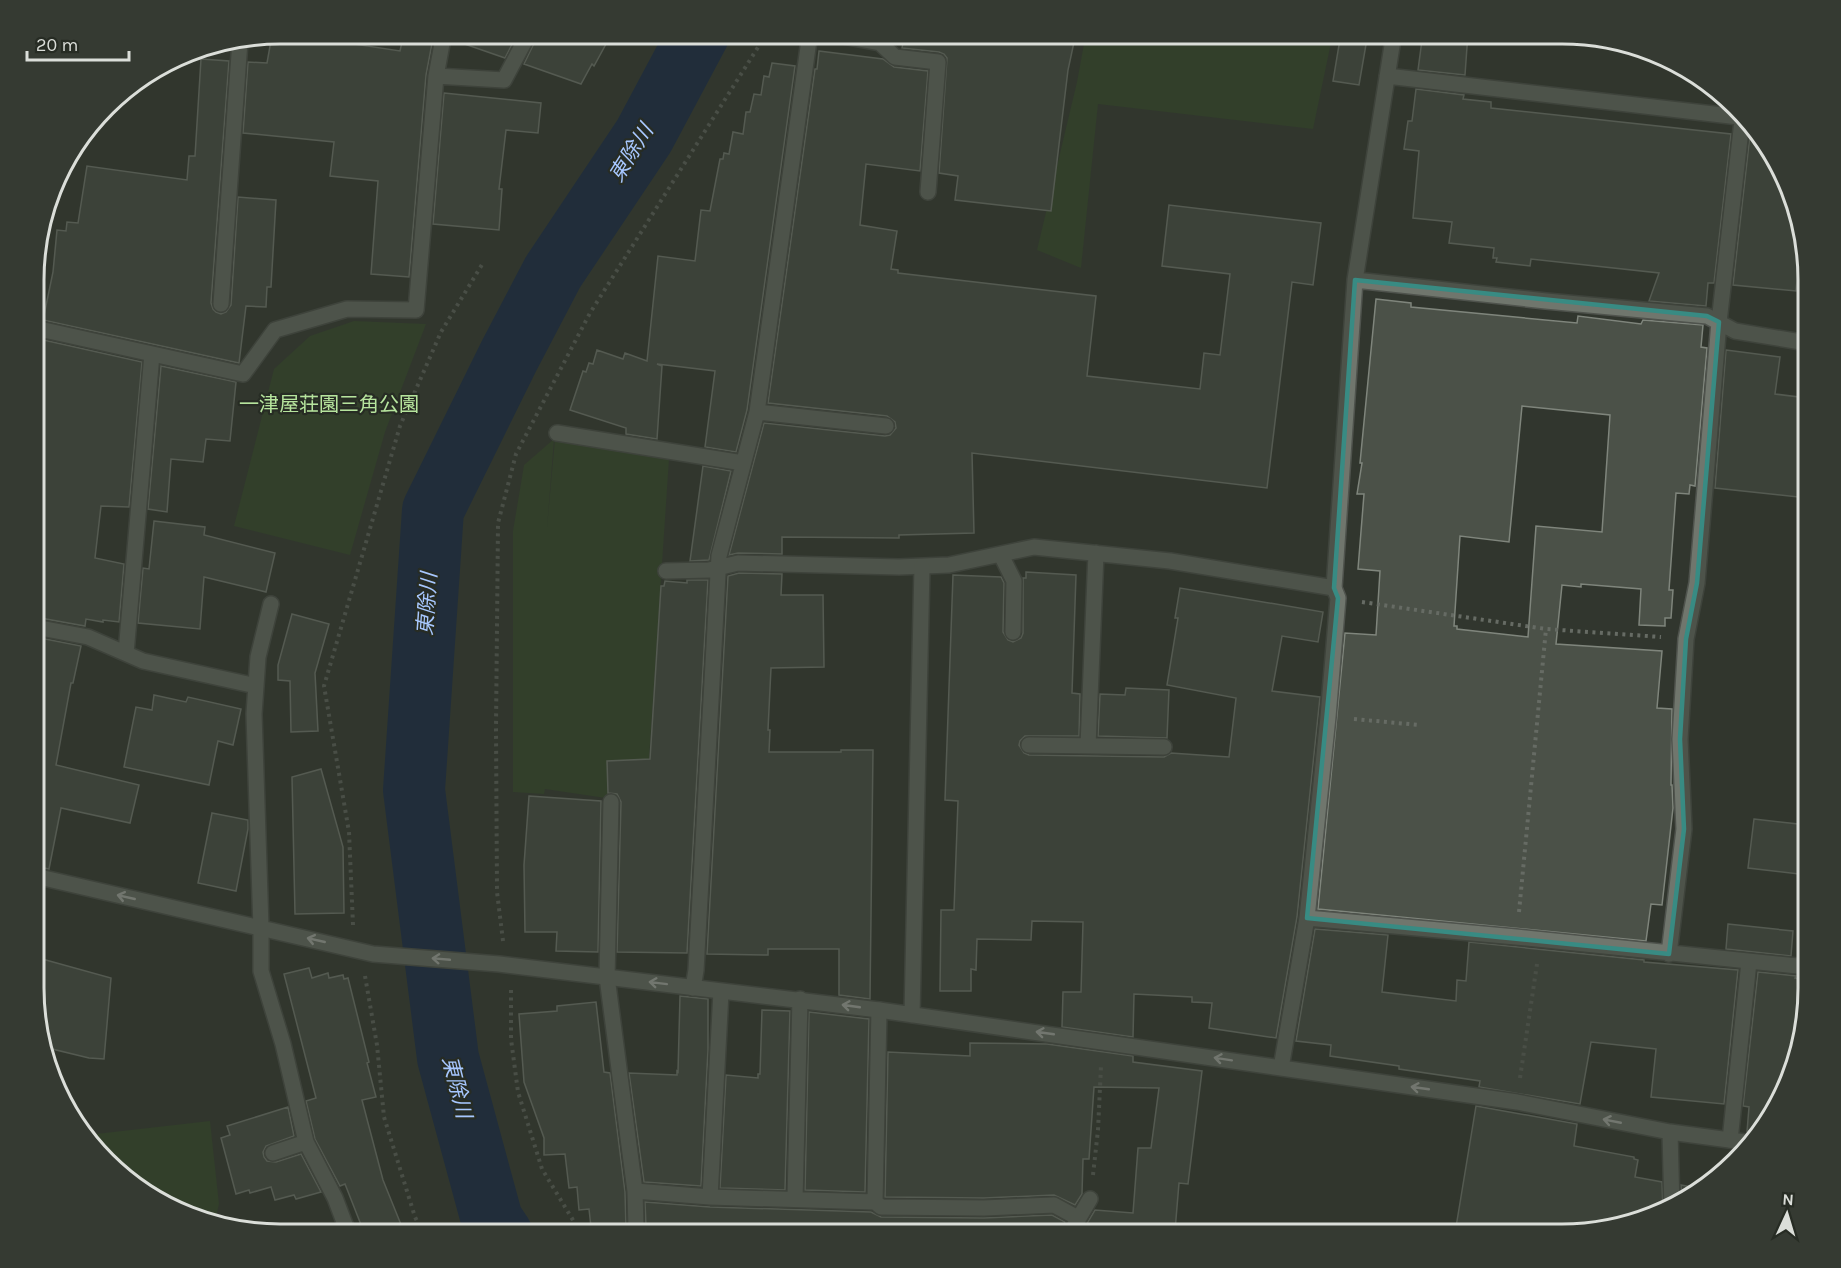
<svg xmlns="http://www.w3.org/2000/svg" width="1841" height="1268" font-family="Karla,'Noto Sans JP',sans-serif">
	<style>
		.green { fill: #334926 }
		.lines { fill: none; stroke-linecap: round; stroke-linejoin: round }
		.river { stroke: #0e2349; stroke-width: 62 }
		.building { fill: #4b5148; stroke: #7f857c; stroke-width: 1.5; fill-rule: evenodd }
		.lane-casing { stroke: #4f534d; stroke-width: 18 }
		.street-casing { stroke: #4f534d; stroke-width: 18 }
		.path { stroke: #666b64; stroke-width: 4; stroke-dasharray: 3 4.5; stroke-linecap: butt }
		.lane { stroke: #70766d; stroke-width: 15 }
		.street { stroke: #70766d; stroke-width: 15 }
		.oneway { stroke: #c0c4be }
		.marked { fill: none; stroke: #388b83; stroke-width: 4.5; stroke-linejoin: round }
		.labels { text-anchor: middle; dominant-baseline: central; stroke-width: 4.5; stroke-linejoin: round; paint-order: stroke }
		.park-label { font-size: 20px; fill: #b6e49d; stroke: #272c24 }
		.water-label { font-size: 21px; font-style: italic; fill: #a7c7fe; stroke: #272c24 }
		.rim { fill: none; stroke: #dbded9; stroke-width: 3 }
	</style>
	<rect width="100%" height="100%" fill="#31362e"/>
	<!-- green -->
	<path class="green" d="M1086 33H1333L1313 129 1098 104 1081 268 1037 250 1077 82Z
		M354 321 426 324 385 432 350 555 234 526 274 369 310 336Z
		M554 439 547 528 544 621 547 528 555 439 669 459 646 804 545 789 544 794 513 792V531L524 465Z
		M210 1121 219 1204 214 1225 200 1222 130 1184 87 1135Z"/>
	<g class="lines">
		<!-- river -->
		<path class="river" d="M502 1235 492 1220 448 1058 414 790 433 510 509 356 553 272 644 136 699 33"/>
	</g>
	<!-- building -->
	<path class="building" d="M280 33H308L307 37 400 51 404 33H434L426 75 409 277 371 274 378 181 330 176 334 142 243 133 248 62 267 63 272 35Z
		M454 33H518L505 58 453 40Z
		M539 33H612L594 66 592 64 581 84 524 64Z
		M905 33H1076L1068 70 1051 211 955 200 958 176 939 173 947 58 944 54 939 52 902 48Z
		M1341 33H1368L1359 85 1333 81Z
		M1427 33H1468L1465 75 1418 70 1422 40H1427Z
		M819 51 883 59 894 67 928 71 920 171 866 164 860 225 897 231 891 269 898 270V273L1096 296 1087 376 1200 389 1204 353 1220 355 1230 274 1162 266 1169 205 1321 223 1313 285 1292 282 1267 488 972 453 974 533 899 535V538L782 537V554L738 553 729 555 764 423 885 436 890 435 896 428 895 422 887 416 768 403 815 69H817Z
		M201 59 229 61 211 303 213 309 216 312 221 314 226 312 231 305 238 197 276 200 271 287H267L266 307 246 306 239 363 43 320 53 272 57 230 66 231 67 222 78 223 87 166 187 180 189 156H195Z
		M772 63 795 66 747 410 736 452 705 447 715 371 657 364 662 366 657 439 626 434V428L570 410 583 371 586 372 589 363 593 364 597 350 623 359 625 353 647 361 658 256 695 261 701 210 710 211 720 159H723L724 153 729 154 733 132 743 134 746 112H750L754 94 761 95 764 76 769 77Z
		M1416 89 1464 95 1463 99 1491 102V108L1731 134 1714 283H1708L1706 306 1649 301 1659 273 1531 259 1530 266 1496 262 1497 258H1493L1494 248 1449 243 1452 222 1413 218 1419 151 1404 149 1408 121H1412Z
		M444 93 541 103 538 133 506 130 499 189H502L499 230 433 224Z
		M1750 135 1754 136 1783 172 1801 239 1796 291 1733 285Z
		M1376 299 1411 303V307L1577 323 1578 316 1641 324 1643 320 1703 325 1701 347 1707 348 1695 486 1690 485 1689 494 1676 493 1669 590H1673L1671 618H1665V626L1639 625 1641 589 1581 584V587L1562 585 1556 644 1662 651 1657 708 1672 709 1671 785H1672L1673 808 1662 905 1651 904 1646 941 1318 909 1345 633 1376 635 1380 571 1358 569 1364 494H1357L1362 463H1360ZM1522 406 1610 415 1602 532 1536 526 1528 637 1457 629V626H1454L1460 536 1509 542Z
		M39 339 142 362 129 507 101 506 95 558 124 564 119 622 103 620V622L86 619 85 626 35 617V358Z
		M1726 350 1780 357 1775 394 1807 398V498L1715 488Z
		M161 366 236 382 230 441 206 439 203 462 171 459 167 512 148 509Z
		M703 466 731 471 709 560 690 561Z
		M154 521 205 527 204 535 275 553 266 592 204 577 200 629 138 623 143 568 149 569Z
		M1026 572 1076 575 1072 693 1080 694 1079 736H1025L1020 741 1019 745 1024 753 1029 755 1164 757 1171 753 1229 757 1236 698 1167 685 1178 618H1175L1180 588 1323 612 1318 642 1282 636 1272 691 1320 697 1297 917 1276 1038 1209 1028 1212 1003 1192 1002V997L1134 994 1133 1037 1062 1027 1063 992H1081L1083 922 1032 921 1031 940 977 939 976 970 971 969V991H940L941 910H954L958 801 945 800 953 575 1001 577 1004 583 1003 632 1008 640 1013 642 1021 638 1023 633V578H1026Z
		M739 573 782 574 781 595H823L824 667 771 668 768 730H770L769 752H841V750H873L870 999 839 995V949H768V955L707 954 728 576Z
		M687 580H708L687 953 617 952 621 802 617 794 608 793 607 761 650 759 661 586H664L665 581 687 583Z
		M292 614 329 624 315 673 318 731 291 732 290 681 278 680V665Z
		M35 637 81 646 73 683H71L56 765 139 785 130 823 61 808 49 869 35 866Z
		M1126 688 1169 690 1167 738 1098 736 1100 694 1125 695Z
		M154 695 186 702 188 697 241 709 233 745 218 741 209 785 124 767 136 707 152 710Z
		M321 769 343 847 344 913 295 914 292 777Z
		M529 796 601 801 598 952 556 951 557 932H525L524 865Z
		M212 813 248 820V829L236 891 198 883Z
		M1754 819 1807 825V875L1748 868Z
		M1728 924 1793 931 1791 956 1726 949Z
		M1315 929 1388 935 1382 992 1456 1001 1457 980 1466 981 1469 942 1644 960V962L1738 970 1724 1104 1651 1097 1656 1049 1591 1042 1580 1104 1479 1087 1480 1081 1399 1069V1066L1330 1056 1331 1045 1296 1041Z
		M35 957 111 978 104 1059 89 1058 44 1047 35 1020Z
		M309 968 312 978 328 973 329 978 343 975 344 979 348 978 369 1062 367 1063 376 1097 362 1100 383 1180 402 1227 382 1235H365L345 1184 340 1186 315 1139 306 1101 316 1098 284 974Z
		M1758 972 1796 976 1795 978 1807 979V1004L1795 1068 1758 1136 1747 1132 1749 1107 1743 1106Z
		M680 996 708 999V1050L701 1186 644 1182 629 1073 677 1075V1071L678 1072Z
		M596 1002 604 1072 610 1073 625 1192 626 1228 628 1235H610L609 1226 591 1227 589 1209 579 1210 577 1187 569 1188 565 1154 544 1155V1138L524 1082 519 1014 557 1011V1006Z
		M762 1010 790 1011 785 1190 720 1188 726 1075 758 1078V1074H760Z
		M809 1012 869 1019 865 1192 805 1190Z
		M970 1043 1047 1044 1133 1056V1062L1202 1071 1188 1184 1179 1183 1175 1231H1172V1235H1080L1095 1210 1133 1213 1138 1148H1151L1159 1088 1094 1087 1089 1159H1083L1082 1194 1075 1205 1054 1195 984 1198 885 1197 888 1052 970 1056Z
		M1476 1106 1577 1124 1574 1146 1634 1157V1159L1638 1160 1635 1177 1662 1182 1663 1211 1562 1235H1468L1455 1233Z
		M288 1107 294 1136 266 1146 263 1152 264 1157 267 1161 276 1162 301 1154 321 1192 296 1199 294 1195 275 1200 271 1187 250 1193 249 1190 236 1194 221 1138 230 1135 227 1126Z
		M1681 1185 1697 1188 1682 1200Z
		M645 1202 710 1207 871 1212 881 1217 984 1218 1052 1215 1065 1222 1059 1235H649L646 1226Z"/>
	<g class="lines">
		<!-- lane casing -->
		<g class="lane-casing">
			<path id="lane" d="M827 33 880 43 895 57 938 62 928 192
				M221 304 240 41
				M757 412 886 426
				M557 433 743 463
				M1001 555 1014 581 1013 632
				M666 571 709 570 738 563 899 567 949 565 1034 547 1170 561 1334 588
				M1029 745 1164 747
				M1088 746 1096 553
				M611 802 607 977 635 1191 636 1228 639 1235
				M261 928V971L283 1044 306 1142 335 1198 349 1235
				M693 988 696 970 719 556 757 412 810 33
				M1730 1140 1749 962
				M273 1153 306 1142
				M635 1191 710 1197 875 1202 881 1207 984 1208 1054 1205 1078 1218
				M710 1197 721 992
				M795 1199 800 999
				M875 1202 879 1010
				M329 1235 347 1228"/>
		</g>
		<!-- street casing -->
		<g class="street-casing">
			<path id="street" d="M232 42 240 43
				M436 76 504 80 529 33
				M1387 76 1739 117
				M1355 280 1546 301 1707 316 1735 331 1807 343
				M35 328 243 374 275 330 347 309 416 310 436 76 444 33
				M35 627 88 637 143 661 256 686
				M126 653 152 354
				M35 876 373 954 499 964 879 1010 1517 1102 1670 1132 1752 1143
				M1307 918 1516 937 1807 967
				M261 928 254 714 258 657 271 604
				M1669 954 1684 829 1680 739 1686 639 1697 583 1719 322 1742 121
				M912 1015 922 567
				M1281 1068 1307 918 1328 717 1338 598 1334 588 1355 280 1394 33
				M1670 1132 1672 1209
				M1069 1235 1090 1199"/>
		</g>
		<!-- path -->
		<path class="path" d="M1362 602 1546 629 1661 637
			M1354 719 1419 725
			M1519 912 1546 629
			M353 925 349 832 324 686 400 426 441 332 483 263
			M503 941 497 892 496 728 498 523 516 454 590 313 767 33
			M365 976 377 1045 384 1117 415 1217 424 1235
			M511 990V1039L518 1092 542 1169 582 1235
			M1520 1078 1537 964
			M1093 1175 1098 1130 1101 1066"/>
		<!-- lane -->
		<use href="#lane" class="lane"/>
		<!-- street -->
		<use href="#street" class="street"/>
	</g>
	<!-- one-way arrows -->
	<defs><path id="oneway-shaft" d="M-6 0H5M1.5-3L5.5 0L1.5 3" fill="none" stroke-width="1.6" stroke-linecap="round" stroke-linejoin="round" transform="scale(1.5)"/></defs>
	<g class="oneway">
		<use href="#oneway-shaft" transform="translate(126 897) rotate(-167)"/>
		<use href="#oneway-shaft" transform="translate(316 940) rotate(-167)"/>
		<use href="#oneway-shaft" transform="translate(441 959) rotate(-175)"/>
		<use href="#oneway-shaft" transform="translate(658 983) rotate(-173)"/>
		<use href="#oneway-shaft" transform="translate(851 1006) rotate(-172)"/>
		<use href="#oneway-shaft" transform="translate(1045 1033) rotate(-172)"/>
		<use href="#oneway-shaft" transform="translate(1223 1059) rotate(-171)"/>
		<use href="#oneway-shaft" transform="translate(1420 1088) rotate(-172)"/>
		<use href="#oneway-shaft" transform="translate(1612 1121) rotate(-169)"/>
	</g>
	<!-- marked area -->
	<path d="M0 0H1841V1268H0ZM1355 280 1707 316 1719 322 1697 583 1686 639 1680 739 1684 829 1669 954 1307 918 1338 598 1334 588Z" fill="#31362e" fill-opacity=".55" fill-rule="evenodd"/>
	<path class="marked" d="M1355 280 1707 316 1719 322 1697 583 1686 639 1680 739 1684 829 1669 954 1307 918 1338 598 1334 588Z"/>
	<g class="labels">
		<!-- park labels -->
		<g class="park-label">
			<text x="329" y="404">一津屋荘園三角公園</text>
		</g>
		<!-- water labels -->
		<g class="water-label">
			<text transform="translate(631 153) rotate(-58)">東除川</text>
			<text transform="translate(427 604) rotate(-86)">東除川</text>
			<text transform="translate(457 1087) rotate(76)">東除川</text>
		</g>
	</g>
	<!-- crop -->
	<path d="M0 0H1841V1268H0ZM280 44H1562A236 236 0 0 1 1798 280V988A236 236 0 0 1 1562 1224H280A236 236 0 0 1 44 988V280A236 236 0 0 1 280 44Z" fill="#353a32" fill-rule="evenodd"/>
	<path class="rim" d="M280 44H1562A236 236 0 0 1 1798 280V988A236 236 0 0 1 1562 1224H280A236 236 0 0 1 44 988V280A236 236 0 0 1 280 44Z"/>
	<!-- north arrow -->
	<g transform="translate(1787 1214) rotate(4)" stroke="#272c24" stroke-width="4.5" paint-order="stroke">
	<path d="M0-4.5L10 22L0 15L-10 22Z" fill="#dbded9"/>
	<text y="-9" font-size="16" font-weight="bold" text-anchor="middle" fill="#dbded9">N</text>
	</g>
	<!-- scale -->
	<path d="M27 51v9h102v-9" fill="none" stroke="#dbded9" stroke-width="3"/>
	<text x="36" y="51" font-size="18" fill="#dbded9" stroke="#272c24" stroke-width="4.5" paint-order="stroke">20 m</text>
</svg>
